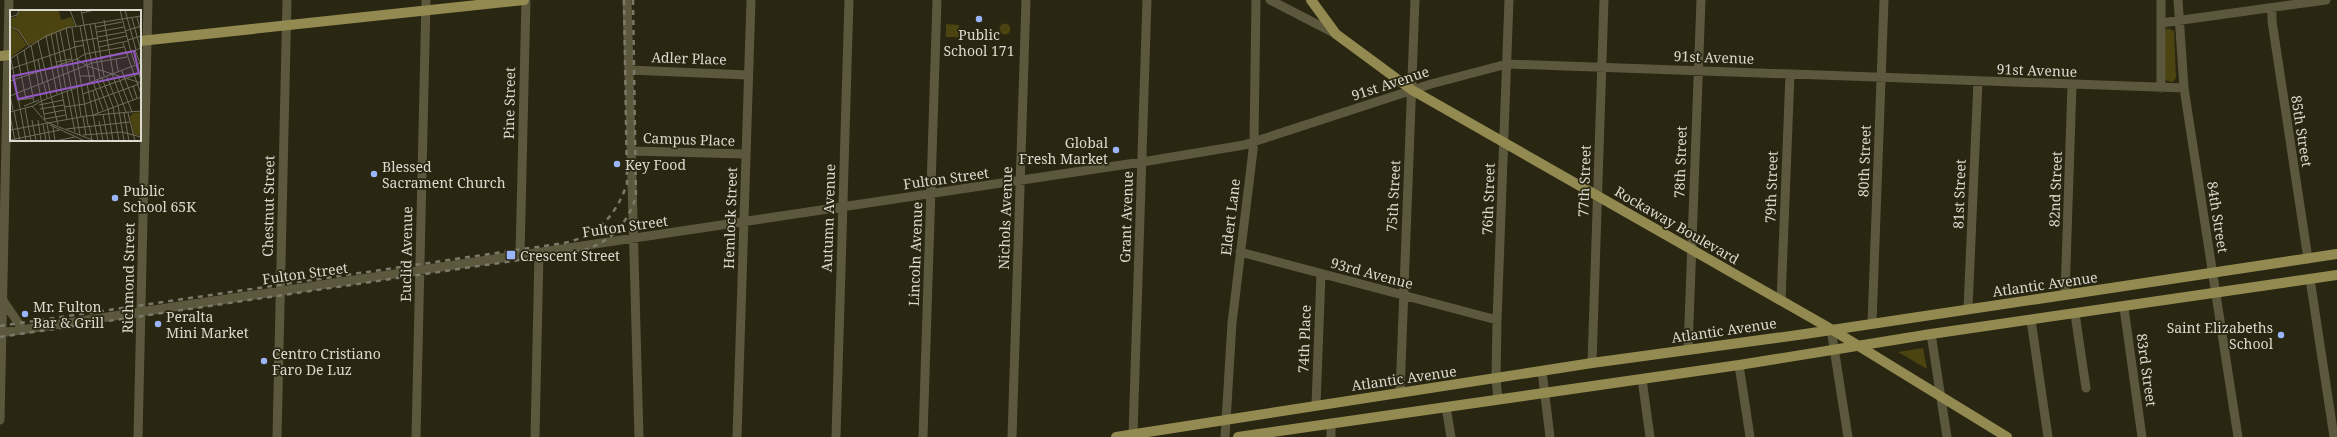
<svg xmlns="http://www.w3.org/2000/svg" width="2337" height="437" font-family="'Noto Serif',serif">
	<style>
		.green { fill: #4b4410 }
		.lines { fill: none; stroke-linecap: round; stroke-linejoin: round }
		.minor { stroke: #5c583d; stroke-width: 9 }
		.major { stroke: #928a50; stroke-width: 10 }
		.rail { stroke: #7b7969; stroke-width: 2.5; stroke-dasharray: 5 5; stroke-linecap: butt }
		.poi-dot { fill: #9bb5fd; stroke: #292612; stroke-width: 1.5 }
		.labels { text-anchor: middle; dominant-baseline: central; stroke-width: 3.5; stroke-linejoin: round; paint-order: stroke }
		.poi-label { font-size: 14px; fill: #dbdace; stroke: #292612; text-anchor: start }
		.street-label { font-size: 14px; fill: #dbdace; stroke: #292612 }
		.inset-road { fill: none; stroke: #706e5d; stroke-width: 1 }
		.view { fill: #9358c3; fill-opacity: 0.15; stroke: #9358c3; stroke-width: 2 }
		.inset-edge { fill: none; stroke: #dbdace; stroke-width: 2 }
	</style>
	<rect width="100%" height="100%" fill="#292612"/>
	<!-- green -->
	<path class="green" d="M999.5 29a5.5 5.5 0 1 1 11 0a5.5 5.5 0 1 1-11 0Z
		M946 24 959 25V37H946Z
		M2167 28 2174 31 2176 78 2173 82 2167 81 2165 78V32Z
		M1923 348 1927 369 1898 352Z"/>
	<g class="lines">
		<!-- minor -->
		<path class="minor" d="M627 0 639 437
			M1270 0 1336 34
			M2178 0 2184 88 2238 437
			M2272 8V21L2308 259
			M2161 23 2326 0
			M629 70 748 75
			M2161 88V0
			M631 151 746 154
			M1240 252 1497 320
			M520 255 526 0
			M2310 279 2334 437
			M2065 295 2072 85
			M2 299 23 330
			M1781 301 1790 74
			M1968 308 1978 81
			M2124 308 2142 437
			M2075 314 2086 388
			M2031 320 2048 437
			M1872 323 1884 0
			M1831 329 1848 437
			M0 333 1142 162 1244 145 1431 84 1507 64 2184 88
			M1931 334 1947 437
			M1688 349 1701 0
			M1592 363 1604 0
			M1739 365 1750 437
			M1542 371 1550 437
			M1642 379 1650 437
			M1400 393 1415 0
			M1498 399 1496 379 1497 320 1509 0
			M1316 405 1321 274
			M1446 407 1451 437
			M0 420 9 0
			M1133 434 1147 0
			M138 437 148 0
			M277 437 287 0
			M416 437 426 0
			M535 437 539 252
			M737 437 751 0
			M836 437 849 0
			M923 437 937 0
			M1012 437 1026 0
			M1225 437 1232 323 1254 142 1256 0
			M1331 437V423"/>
		<!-- major -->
		<path class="major" d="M1311 0 1336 34 1412 90 1831 329 2007 437
			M140 41 524 0
			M0 56 11 55
			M1116 437 1592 363 1805 334 2337 254
			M1238 437 1739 365 1931 334 2337 275"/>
		<!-- rail -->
		<path class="rail" d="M0 326 564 243C598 236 616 215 627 184L624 0
			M0 337 580 251C610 243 626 226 636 197L633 0"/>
	</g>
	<!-- markers -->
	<g class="poi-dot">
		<circle cx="979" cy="19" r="4"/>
		<circle cx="1116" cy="150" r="4"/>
		<circle cx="617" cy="164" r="4"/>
		<circle cx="374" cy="174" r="4"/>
		<circle cx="115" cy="198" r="4"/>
		<rect x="506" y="250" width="10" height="10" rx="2"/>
		<circle cx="25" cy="314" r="4"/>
		<circle cx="158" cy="324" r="4"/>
		<circle cx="2281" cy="335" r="4"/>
		<circle cx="264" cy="361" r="4"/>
	</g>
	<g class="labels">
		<!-- poi labels -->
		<g class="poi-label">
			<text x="979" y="34" text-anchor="middle">Public<tspan x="979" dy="16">School 171</tspan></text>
			<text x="1108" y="142" text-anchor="end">Global<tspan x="1108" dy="16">Fresh Market</tspan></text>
			<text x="625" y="164">Key Food</text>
			<text x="382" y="166">Blessed<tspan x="382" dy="16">Sacrament Church</tspan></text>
			<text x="123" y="190">Public<tspan x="123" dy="16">School 65K</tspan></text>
			<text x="520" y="255">Crescent Street</text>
			<text x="33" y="306">Mr. Fulton<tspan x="33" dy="16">Bar &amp; Grill</tspan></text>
			<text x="166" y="316">Peralta<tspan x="166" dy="16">Mini Market</tspan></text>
			<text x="2273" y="327" text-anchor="end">Saint Elizabeths<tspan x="2273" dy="16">School</tspan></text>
			<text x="272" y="353">Centro Cristiano<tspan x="272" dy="16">Faro De Luz</tspan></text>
		</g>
		<!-- street labels -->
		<g class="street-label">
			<text transform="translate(1714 57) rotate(2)">91st Avenue</text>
			<text transform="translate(689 58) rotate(2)">Adler Place</text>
			<text transform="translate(2037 70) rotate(2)">91st Avenue</text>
			<text transform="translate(1390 83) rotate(-18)">91st Avenue</text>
			<text transform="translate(509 103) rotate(-89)">Pine Street</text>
			<text transform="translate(2302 131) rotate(81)">85th Street</text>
			<text transform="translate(689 139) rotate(2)">Campus Place</text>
			<text transform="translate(1864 161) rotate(-88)">80th Street</text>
			<text transform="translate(1680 162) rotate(-88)">78th Street</text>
			<text transform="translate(946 178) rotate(-8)">Fulton Street</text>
			<text transform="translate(1584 181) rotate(-88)">77th Street</text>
			<text transform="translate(1771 187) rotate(-88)">79th Street</text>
			<text transform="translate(2055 189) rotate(-88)">82nd Street</text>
			<text transform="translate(1959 194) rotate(-88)">81st Street</text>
			<text transform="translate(1393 196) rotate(-87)">75th Street</text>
			<text transform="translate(1488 199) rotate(-88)">76th Street</text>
			<text transform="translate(268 206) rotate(-89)">Chestnut Street</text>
			<text transform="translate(1126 217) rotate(-88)">Grant Avenue</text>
			<text transform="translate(1230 217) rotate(-83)">Eldert Lane</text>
			<text transform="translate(2218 217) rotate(81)">84th Street</text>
			<text transform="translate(730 218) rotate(-88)">Hemlock Street</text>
			<text transform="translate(828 218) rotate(-88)">Autumn Avenue</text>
			<text transform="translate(1005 218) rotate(-88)">Nichols Avenue</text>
			<text transform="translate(1677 225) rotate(30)">Rockaway Boulevard</text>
			<text transform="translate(625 226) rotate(-8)">Fulton Street</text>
			<text transform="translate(406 254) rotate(-89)">Euclid Avenue</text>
			<text transform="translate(915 254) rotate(-88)">Lincoln Avenue</text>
			<text transform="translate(305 273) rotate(-8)">Fulton Street</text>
			<text transform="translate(1372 273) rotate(15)">93rd Avenue</text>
			<text transform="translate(128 278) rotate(-89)">Richmond Street</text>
			<text transform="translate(2045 284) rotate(-8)">Atlantic Avenue</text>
			<text transform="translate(1724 330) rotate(-8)">Atlantic Avenue</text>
			<text transform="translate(1304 339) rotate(-88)">74th Place</text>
			<text transform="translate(2147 370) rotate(82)">83rd Street</text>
			<text transform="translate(1404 378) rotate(-8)">Atlantic Avenue</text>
		</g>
	</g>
	<!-- overview -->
	<g transform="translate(10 10)">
		<rect width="131" height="131" fill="#292612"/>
		<path d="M9 0H51L49 1 51 10 61 7 65 15 19 35 7 19 0 16V8L6 7ZM0 18 7 21 17 35 0 48ZM131 102V126L124 124 120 107 123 103Z" fill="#4b4410"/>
		<path class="inset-road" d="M60 0 66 16M71 0 85 70M110 0 121 42M115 0 126 40M72 3 84 0M0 7 7 5 9 0M127 7 131 22M122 8 131 41M94 10 103 63M80 14 90 68M85 14 94 66M70 16 80 71M0 17 8 20 19 36M86 17 112 12M56 18 67 76M62 18 65 37 74 35M50 21 67 108M115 21 131 16M87 22 114 17M46 23 56 80M41 24 57 110M36 26 47 84M88 27 115 22M118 30 131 26M28 31 48 115M64 32 88 28M88 32 117 26M113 33 131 84M21 35 35 110M89 37 118 31M14 40 24 92M125 40 130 53M121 42 125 54M116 44 131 38M7 45 16 89M91 47 116 42M0 49 36 26 56 18 131 6M1 49 16 131M28 49 33 74M67 49 77 56 131 73M106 49 108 61M46 52 62 49M126 55 131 70M0 59 65 37 67 49M112 61 123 90M102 64 116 102M70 66H84M108 66 122 102M97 67 108 95 114 131M92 68 103 97 109 131M87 69 98 99 103 131M0 71 67 49M83 72 93 100M34 74 37 88M77 74 88 131M123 76 127 88M67 77 71 107M57 81 65 122M83 81 88 103M73 84 131 63M0 85 3 100M0 86 82 53 117 47M9 90 23 88M29 95 53 90M14 96 29 90M22 96 36 112 85 131M54 97 75 94 129 74M15 98 21 131M30 99 54 95M4 101 10 131M0 102 23 96 31 91 131 53M114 103 119 131M118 103 125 131M34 104 55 100M93 104 98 131M0 105 5 131M83 105 131 87M73 107 76 125M67 108 70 125M35 109 56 105M22 110 26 131M28 110 31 131M89 111 93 131M33 114 36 131M37 114 40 131M40 115 75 131M78 115 67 49 75 44 114 37M79 115 82 130M43 117 45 131M56 119 120 112M0 120 76 106 131 101M73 125 112 122 131 127M0 130 50 120M45 131 65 127"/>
		<path class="view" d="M124 41 129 63 8 89 3 66Z"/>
		<rect width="131" height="131" class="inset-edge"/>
	</g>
</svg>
